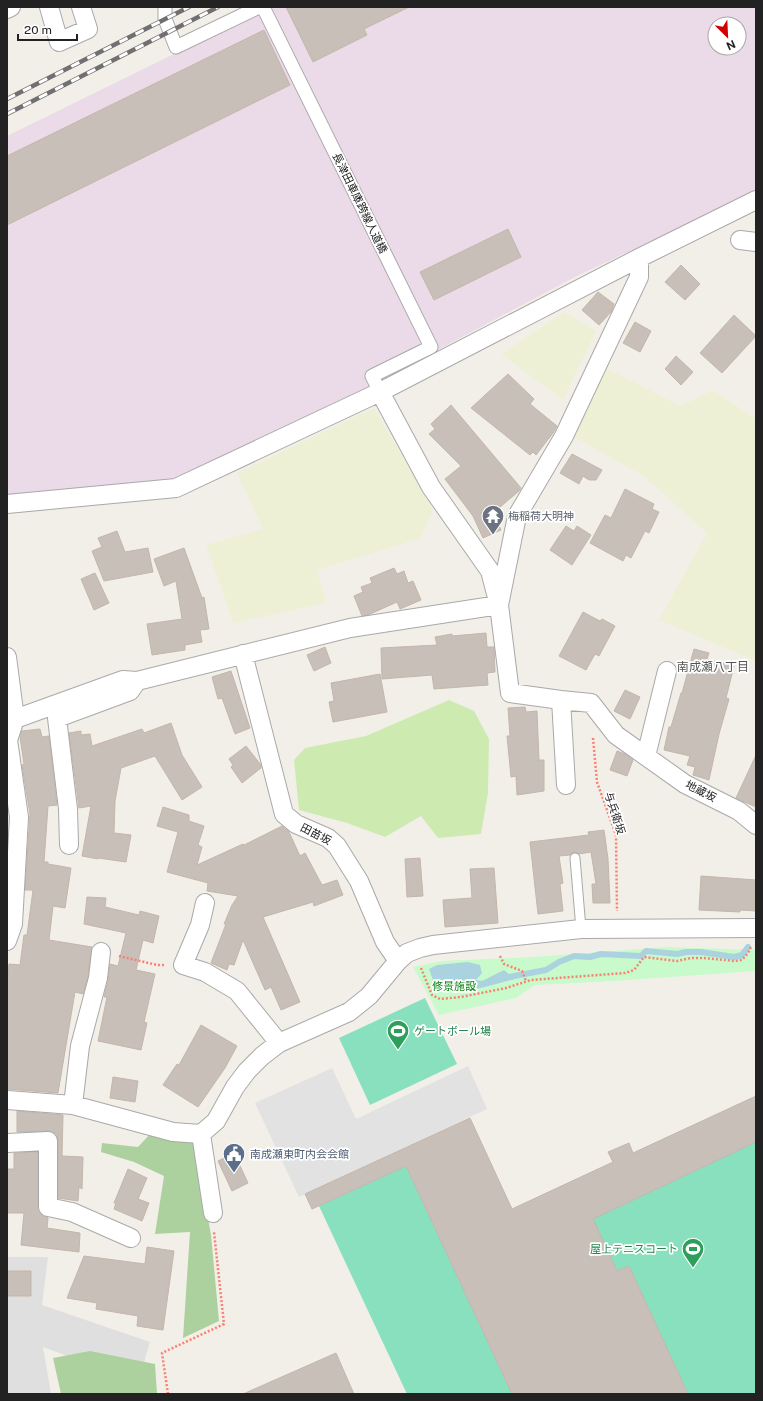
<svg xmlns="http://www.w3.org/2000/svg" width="763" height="1401" font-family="'Public Sans','Noto Sans JP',sans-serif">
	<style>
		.residential { fill: #e0dfdf }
		.industrial { fill: #ebdbe8; fill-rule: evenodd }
		.farmland { fill: #eef0d5 }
		.grass { fill: #cdebb0 }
		.forest { fill: #add19e }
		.park { fill: #c8facc }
		.pitch { fill: #88e0be }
		.parking { fill: #e2e2e2 }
		.water { fill: #aad3df }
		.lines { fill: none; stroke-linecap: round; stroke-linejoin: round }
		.stream { stroke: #aad3df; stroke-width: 6 }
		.building { fill: #c7bfb8; stroke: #c4b6ab }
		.service-casing { stroke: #a9a9a9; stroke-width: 11 }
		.pedestrian-casing { stroke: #a9a9a9; stroke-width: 15 }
		.minor-casing { stroke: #a9a9a9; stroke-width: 20 }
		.path { stroke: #fa8072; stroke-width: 2.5; stroke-dasharray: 2 2; stroke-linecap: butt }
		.service { stroke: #fff; stroke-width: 9 }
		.pedestrian { stroke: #fff; stroke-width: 13 }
		.minor { stroke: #fff; stroke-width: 18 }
		.rail-casing { stroke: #707070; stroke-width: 4.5 }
		.rail { stroke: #fff; stroke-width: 3; stroke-dasharray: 9; stroke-linecap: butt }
		.labels { text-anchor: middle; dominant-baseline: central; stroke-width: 3.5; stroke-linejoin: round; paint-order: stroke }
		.street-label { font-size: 11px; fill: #222; stroke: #fff }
		.worship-label { font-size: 11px; fill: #5b616d; stroke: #fff; text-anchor: start }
		.park-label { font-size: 11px; fill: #0c8416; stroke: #fff }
		.leisure-label { font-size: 11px; fill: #27864d; stroke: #fff; text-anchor: start }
		.service-label { font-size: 11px; fill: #4e5e75; stroke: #fff; text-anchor: start }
		.neighbourhood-label { font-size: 12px; fill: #555; stroke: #fff }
	</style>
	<rect width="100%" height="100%" fill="#f2efe9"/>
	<!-- residential -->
	<path class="residential" d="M7 1257H48L42 1305 150 1342 138 1382 43 1347 51 1394H7Z"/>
	<!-- industrial -->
	<path class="industrial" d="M254 7H756V191L575 277 370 386 235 449 176 480 7 496V136L180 51ZM715 24H739V48H715Z"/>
	<!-- farmland -->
	<path class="farmland" d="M564 312 596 331 563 400 501 354Z
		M604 367 681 406 713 390 756 419V661L659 620 707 533 642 475 574 437Z
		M374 408 433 509 421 538 317 570 326 603 233 623 206 545 263 529 237 473Z"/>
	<!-- grass -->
	<path class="grass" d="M449 700 474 711 489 739 488 793 481 834 438 838 421 816 385 837 347 823 299 810 294 760 305 748 366 736Z"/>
	<!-- forest -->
	<path class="forest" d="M152 1132 194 1139 211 1235 219 1321 183 1338 190 1232 155 1234 164 1176 134 1162 101 1152 102 1143 138 1147Z
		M90 1351 155 1364 157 1394H61L53 1358Z"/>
	<!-- park -->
	<path class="park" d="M666 947 756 950V971L613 981 535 985 516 998 439 1015 413 967 442 961 535 957Z"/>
	<!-- pitch -->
	<path class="pitch" d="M425 998 457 1064 370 1105 339 1038Z
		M756 1142V1394H688L629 1266 617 1271 593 1219Z
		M406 1166 512 1394H407L319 1206Z"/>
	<!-- parking -->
	<path class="parking" d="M468 1066 487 1109 299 1197 255 1103 332 1068 356 1119Z"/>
	<!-- water -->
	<path class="water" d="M468 962 480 965 482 973 476 980 482 981 504 970 511 976 517 975 515 979 481 988 455 992 438 990 434 983 429 969 437 965Z"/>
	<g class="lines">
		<!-- stream -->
		<path class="stream" d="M509 977 546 970 559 962 574 956 590 957 601 954 641 956 646 951 677 954 686 952H701L734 957 742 955 748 947"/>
	</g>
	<!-- building -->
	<path class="building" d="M286 7H409L364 29 367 35 313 62Z
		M264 30 290 85 7 225V156Z
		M508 229 521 257 434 300 420 272Z
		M681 265 700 284 685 300 665 282Z
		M598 292 614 304 611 312 599 325 582 310Z
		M734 315 756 336 722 373 700 353Z
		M635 322 651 331 640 352 623 343Z
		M676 356 693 372 681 385 665 369Z
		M508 374 534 399 530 404 557 426 553 433 536 455 533 452 530 455 471 408Z
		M451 405 521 488 519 491 493 513 501 530 483 538 473 516 445 479 461 466 429 434 435 429 431 424Z
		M572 454 602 470 596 480H589L583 476 579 484 560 473Z
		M625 489 654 504 652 509 659 512 649 533 645 531 631 558 626 555 623 561 590 543 605 515 611 518Z
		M566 526 574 531 577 526 591 535 572 565 550 550Z
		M117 531 125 552 148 548 153 572 104 581 92 551 102 547 98 538Z
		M184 548 202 598 204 597 209 629 200 630 202 642 185 645V650L152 655 147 624 182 619 176 581 164 586 154 559Z
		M394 568 397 574 404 571 408 583 413 581 421 600 400 609 397 602 368 615 362 616 354 596 363 592 361 587 372 583 370 578Z
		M95 573 109 603 94 610 81 579Z
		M583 612 600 621 602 619 615 626 599 656 595 654 586 670 559 656Z
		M486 633 487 647H494L495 672 487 673 488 685 434 689 432 675 382 679 381 648 437 645 435 637 452 634V636Z
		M325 647 331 663 314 671 307 655Z
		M694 649 709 653 707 659 734 666 726 698 729 699 719 734 709 780 693 775 695 767 687 765 690 756 664 750 669 727H671L681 693H682Z
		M231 671 250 728 235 734 222 698 218 699 212 677Z
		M380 674 387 712 333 722 329 702 334 701 331 683Z
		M625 690 640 697 630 719 614 711Z
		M525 707 526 712 537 711 539 760H544V791L517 795 516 776 511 777 507 736H510L508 708Z
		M171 723 182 755 202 787 182 800 155 756 121 768 115 801 114 833 131 835 126 862 98 858V859L82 856 91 806 79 808 69 733 81 731V735L90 734 92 746 142 729 144 733Z
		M40 729 42 737 49 736 57 805 48 806 44 862H48V864L71 868 65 908 53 906 49 940 92 947 88 976 83 994 75 992 58 1093 7 1089V984L9 964 20 965 24 935H27L33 890H25L30 814 22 765 24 764 20 737 22 731Z
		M246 746 261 765V768L242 783 231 767 233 765 229 759Z
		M617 751 625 754 633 760 627 776 610 770Z
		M756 755V807L736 798Z
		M163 807 189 815V821L204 826 198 845 202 847 197 865 243 844 244 845 282 826 289 832 300 856 305 853 322 885 337 880 343 895 314 906 313 902 263 917 300 1002 281 1010 271 987 265 990 243 940 234 965 229 964 227 970 211 963 226 924H224L232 905 238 896 207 891 208 883 167 872 178 832 157 826Z
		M604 830 608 859 610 903H593L592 884H596L591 852 579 854 574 852 570 855 559 856 563 883 560 884 563 911 538 914 530 842 589 835 588 832Z
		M420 858 423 896 407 897 405 859Z
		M494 868 498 923 445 927 443 900 472 898 470 869Z
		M701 876 756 880V911L740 910V912L699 910Z
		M87 897 106 898 105 907 139 915 140 911 159 916 153 943 143 940 136 970 155 974 144 1022 147 1023 141 1050 98 1041 107 997H104L108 981 110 964 118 966 126 933 84 924Z
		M201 1025 237 1046 225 1068 198 1107 163 1085 177 1064 179 1065Z
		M113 1077 138 1081 135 1102 110 1098Z
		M756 1096V1142L593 1219 617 1271 629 1266 688 1394H512L406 1166 312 1209 305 1194 470 1118 512 1209 613 1162 608 1152 629 1143 633 1153Z
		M17 1111 63 1115 62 1156 83 1157 82 1189 79 1187 78 1201 58 1198V1141L57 1135 53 1132 47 1131 17 1132Z
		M38 1152V1211L42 1215 48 1218 47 1228 80 1233 79 1252 21 1245 24 1213H7V1169H14V1153Z
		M234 1153 248 1183 232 1191 218 1161Z
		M128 1169 147 1178 138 1199 149 1203 142 1221 114 1209 116 1203H114Z
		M147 1247 174 1251 163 1330 137 1326 138 1316 96 1309 97 1303 67 1298 84 1256 145 1264Z
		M7 1271H31V1296H7Z
		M336 1353 354 1394H243Z"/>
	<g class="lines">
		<!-- service casing -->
		<g class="service-casing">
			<path id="service" d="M575 858 581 929"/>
		</g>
		<!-- pedestrian casing -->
		<g class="pedestrian-casing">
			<path id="pedestrian" d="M165 7V19L176 47 259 7
				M263 7 431 347 372 376 380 392"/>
		</g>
		<!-- minor casing -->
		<g class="minor-casing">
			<path id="minor" d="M49 7 59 42 88 29 81 7
				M7 9 11 7
				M740 240 756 242
				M380 392 431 487 490 571 499 605 510 693 561 700 591 703 616 735 685 784 739 811 756 825
				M7 504 176 488 380 392 639 258 756 200
				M243 654 284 814 296 824 328 838 337 846 359 881 385 942 398 961
				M7 657 15 719 8 740 19 817 13 924 7 941
				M561 700 566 785
				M15 719 123 680 137 681 350 628 499 605 517 516 564 436 639 277V258
				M646 756 667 671
				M69 845 68 809 57 718 130 691 137 681
				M205 903 200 925 183 965 205 972 237 991 279 1043
				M7 1100 73 1105 173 1132 201 1134 216 1121 235 1087 247 1071 262 1056 279 1043 349 1012 369 996 398 961 407 953 420 948 433 945 581 929 756 928
				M73 1105 80 1046 98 978 101 952
				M201 1134 213 1213
				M7 1143 48 1141V1207L72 1212 131 1238"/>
		</g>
		<!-- path -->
		<path class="path" d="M593 738 597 782 616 835 617 911
			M119 956 157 965H165
			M500 956 504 964 522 971 526 981
			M421 968 432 995 440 999 461 997 506 988 531 980 625 973 634 970 644 957 677 961 691 958H704L735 961 742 960 748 953 751 947
			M168 1394 162 1353 224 1324 214 1232"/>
		<!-- service -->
		<use href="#service" class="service"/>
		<!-- pedestrian -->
		<use href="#pedestrian" class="pedestrian"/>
		<!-- minor -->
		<use href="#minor" class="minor"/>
		<!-- rail casing -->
		<g class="rail-casing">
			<path id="rail" d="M7 99 189 7
				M7 114 218 7"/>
		</g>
		<!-- rail -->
		<use href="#rail" class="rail"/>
	</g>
	<!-- icons -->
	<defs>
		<g id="temple-pin" transform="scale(1.15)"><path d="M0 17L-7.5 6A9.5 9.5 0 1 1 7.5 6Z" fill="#6b7280" stroke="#fff"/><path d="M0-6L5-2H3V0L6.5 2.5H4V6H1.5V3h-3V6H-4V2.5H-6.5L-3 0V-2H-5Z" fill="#fff"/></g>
		<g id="stadium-pin" transform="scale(1.15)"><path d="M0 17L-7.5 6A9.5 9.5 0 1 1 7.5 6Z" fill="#2e9e5b" stroke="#fff"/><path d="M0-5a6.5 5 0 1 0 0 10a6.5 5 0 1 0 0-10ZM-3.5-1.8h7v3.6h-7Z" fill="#fff"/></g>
		<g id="civic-pin" transform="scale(1.15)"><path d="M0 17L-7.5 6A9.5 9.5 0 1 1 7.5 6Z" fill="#5c6f8a" stroke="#fff"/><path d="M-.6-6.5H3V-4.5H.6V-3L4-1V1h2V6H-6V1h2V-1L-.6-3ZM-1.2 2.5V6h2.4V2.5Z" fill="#fff"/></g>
	</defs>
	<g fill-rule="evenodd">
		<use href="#temple-pin" x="493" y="516"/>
		<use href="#stadium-pin" x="398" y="1031"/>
		<use href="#civic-pin" x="234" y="1154"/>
		<use href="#stadium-pin" x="693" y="1249"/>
	</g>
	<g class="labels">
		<!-- street labels -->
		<g class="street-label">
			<text transform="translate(360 203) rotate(64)">長津田車庫跨線人道橋</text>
			<text transform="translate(701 791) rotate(27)">地蔵坂</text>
			<text transform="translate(615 813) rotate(72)">与兵衛坂</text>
			<text transform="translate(316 834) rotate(27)">田苗坂</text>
		</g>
		<!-- worship labels -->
		<g class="worship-label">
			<text x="508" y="516">梅稲荷大明神</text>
		</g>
		<!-- park labels -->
		<g class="park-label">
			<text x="454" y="986">修景施設</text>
		</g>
		<!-- leisure labels -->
		<g class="leisure-label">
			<text x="414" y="1031">ゲートボール場</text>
			<text x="678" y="1249" text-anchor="end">屋上テニスコート</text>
		</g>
		<!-- service labels -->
		<g class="service-label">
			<text x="250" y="1154">南成瀬東町内会会館</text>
		</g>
		<!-- neighbourhood labels -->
		<g class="neighbourhood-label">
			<text x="713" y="667">南成瀬八丁目</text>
		</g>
	</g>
	<!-- border -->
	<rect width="763" height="1401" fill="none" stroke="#222222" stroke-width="16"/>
	<!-- north arrow -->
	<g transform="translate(727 36) rotate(156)"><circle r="19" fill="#ffffff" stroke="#a7a7a7"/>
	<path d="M0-3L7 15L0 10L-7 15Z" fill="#d40000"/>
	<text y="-6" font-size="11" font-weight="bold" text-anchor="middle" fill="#222222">N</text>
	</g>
	<!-- scale -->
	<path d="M18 34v6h59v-6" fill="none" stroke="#222222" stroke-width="2"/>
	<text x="24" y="34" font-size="12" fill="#222222" stroke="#ffffff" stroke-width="3" paint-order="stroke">20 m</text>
</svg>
